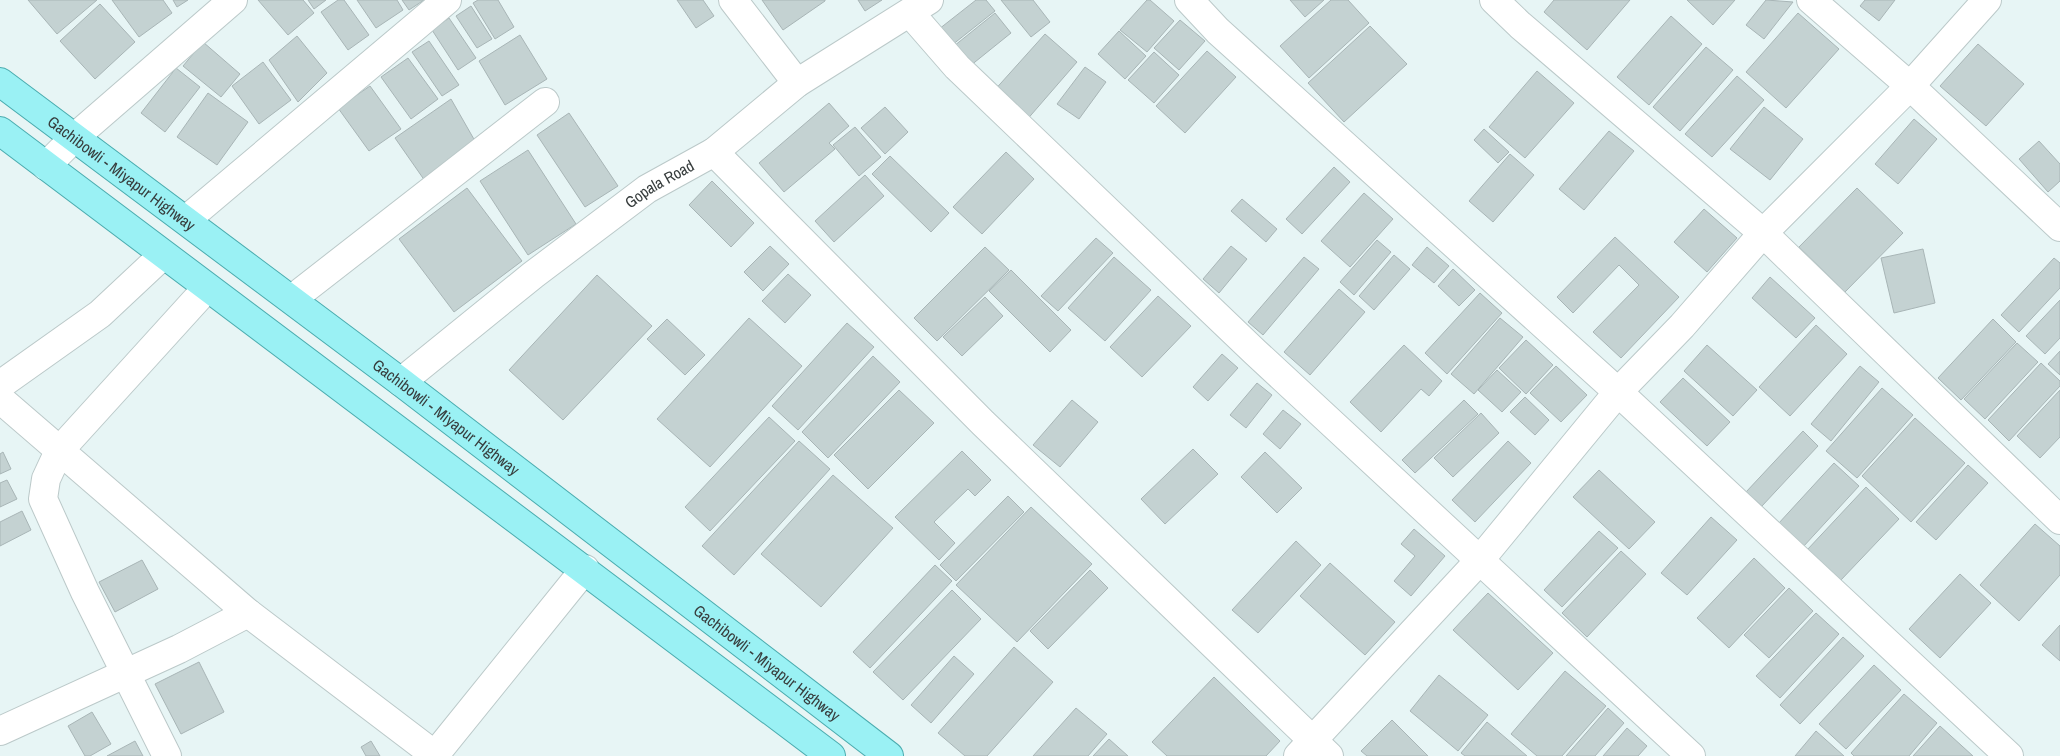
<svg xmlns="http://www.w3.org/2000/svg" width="2060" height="756" font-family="'Archivo Narrow',sans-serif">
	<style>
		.building { fill: #c4d2d2; stroke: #a8b5b6 }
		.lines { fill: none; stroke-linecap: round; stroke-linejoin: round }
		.minor-casing { stroke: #bbc9c9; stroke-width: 30 }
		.major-casing { stroke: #4bacaf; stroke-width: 30 }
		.minor { stroke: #fff; stroke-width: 28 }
		.major { stroke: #9af1f4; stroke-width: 28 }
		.labels { text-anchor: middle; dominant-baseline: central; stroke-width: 4.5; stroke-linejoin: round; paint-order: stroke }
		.street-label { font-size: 16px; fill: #373d3d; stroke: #e7f5f5 }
	</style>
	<rect width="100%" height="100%" fill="#e7f5f5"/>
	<!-- building -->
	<path class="building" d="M28 0H97L57 34Z
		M112 0H163L172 13 139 37Z
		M173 0H188L177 7Z
		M258 0H303L314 13 288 35Z
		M308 0H326L314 9Z
		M338 0H344L369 35 348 50 321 12Z
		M357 0H397L403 10 376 28Z
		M402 0H424L409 10Z
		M478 0H498L514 27 495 39 473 3Z
		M677 0H703L714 16 696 28Z
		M762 0H825V1L783 30Z
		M858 0H882L865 11Z
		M976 0H986L995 11 947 49 934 33Z
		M1001 0H1033L1050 22 1031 37Z
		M1147 0H1150L1174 21 1147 52 1120 30Z
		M1290 0H1324L1305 17Z
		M1331 0H1348L1369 23 1309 78 1280 46Z
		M1554 0H1630L1587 50 1544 12Z
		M1687 0H1735L1713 25Z
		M1766 0 1793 2 1764 39 1746 25Z
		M1865 0H1895L1879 21 1860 6Z
		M100 4 135 42 95 79 60 41Z
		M471 6 492 39 477 48 456 16Z
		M995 13 1011 33 970 66 954 46Z
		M1798 13 1839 49 1786 108 1746 72Z
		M1671 16 1702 44 1649 105 1617 77Z
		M449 18 476 58 458 70 432 30Z
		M1180 20 1205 41 1179 70 1154 48Z
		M1370 26 1407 64 1344 122 1308 83Z
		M1119 31 1146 56 1125 79 1098 54Z
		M1045 34 1077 62 1025 122 992 93Z
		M520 35 547 79 505 105 479 61Z
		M297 36 327 73 298 102 269 60Z
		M429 41 459 85 442 96 412 52Z
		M203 42 240 74 221 97 183 66Z
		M1978 44 2024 84 1986 126 1940 86Z
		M1706 47 1733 70 1680 131 1653 107Z
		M1207 51 1236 77 1185 133 1156 106Z
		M1154 52 1179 75 1154 103 1128 80Z
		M408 58 438 99 411 119 381 77Z
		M263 62 291 100 259 124 232 86Z
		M1085 67 1106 82 1079 119 1057 104Z
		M176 68 200 87 165 132 141 113Z
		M1537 71 1574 103 1525 158 1489 127Z
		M1737 76 1764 100 1712 157 1685 134Z
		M370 86 401 129 369 151 338 108Z
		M208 93 248 122 217 165 177 137Z
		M451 99 475 141 425 181 395 138Z
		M829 103 849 126 829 143 835 149 784 192 759 163Z
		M885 107 908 132 885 154 861 128Z
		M1764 107 1803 139 1770 180 1730 149Z
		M569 113 618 186 585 207 537 135Z
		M1914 119 1937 139 1898 184 1875 164Z
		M855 127 881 157 859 176 833 145Z
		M1484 129 1509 152 1498 163 1474 140Z
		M1609 131 1634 151 1584 210 1559 189Z
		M2039 141 2060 164V181L2048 192 2019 159Z
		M528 150 576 224 528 255 480 181Z
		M1006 152 1034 179 982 234 953 207Z
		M1510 154 1534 175 1493 222 1469 201Z
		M890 156 949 213 931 232 872 174Z
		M1334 167 1350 182 1302 234 1286 219Z
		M865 175 884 196 834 242 815 221Z
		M712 181 754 223 731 247 689 205Z
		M467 188 522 261 454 312 399 239Z
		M1857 188 1903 233 1845 292 1799 247Z
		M1364 193 1393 219 1350 267 1321 241Z
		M1242 199 1277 229 1266 242 1231 211Z
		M1704 209 1737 238 1707 272 1674 242Z
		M1615 237 1679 297 1621 358 1593 332 1639 285 1619 265 1573 313 1557 297Z
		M1096 238 1113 253 1058 311 1041 296Z
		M1377 240 1391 252 1354 295 1340 282Z
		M770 246 789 264 763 291 744 272Z
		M1231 246 1247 259 1219 293 1203 279Z
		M985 247 1009 270 937 341 914 318Z
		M1427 247 1449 266 1434 283 1412 265Z
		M1923 249 1935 303 1894 313 1881 258Z
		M1394 255 1410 269 1374 310 1359 296Z
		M1114 257 1151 290 1105 341 1068 308Z
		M1304 257 1319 269 1263 335 1248 322Z
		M2054 258 2060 263V288L2019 332 2001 315Z
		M1453 269 1475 290 1459 306 1438 286Z
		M1011 270 1071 330 1050 352 989 291Z
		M788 274 811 295 785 323 762 301Z
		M597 275 652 326 563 420 509 370Z
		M1770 277 1815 318 1796 338 1752 298Z
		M1339 289 1365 312 1310 375 1284 352Z
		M1480 293 1502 313 1447 374 1425 353Z
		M1158 296 1191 326 1142 377 1110 347Z
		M985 297 1003 316 962 356 943 337Z
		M2060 300V338L2045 354 2026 336Z
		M749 318 802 366 710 467 657 419Z
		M1500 318 1523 337 1474 394 1451 374Z
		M667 319 705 355 685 375 647 339Z
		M1993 319 2016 342 1961 400 1938 378Z
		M847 323 874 347 798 430 772 406Z
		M1816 325 1847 354 1790 416 1759 387Z
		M1526 340 1553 365 1526 394 1499 368Z
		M2017 343 2038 362 1985 419 1964 399Z
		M1404 345 1442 381 1429 396 1421 389 1381 432 1350 402Z
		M1707 345 1757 390 1733 416 1684 371Z
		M2060 351V375L2048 364Z
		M1222 354 1238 368 1208 401 1193 387Z
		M873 356 900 382 828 458 802 432Z
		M2041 363 2060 381V386L2009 441 1988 420Z
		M1556 366 1587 395 1561 422 1530 393Z
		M1860 366 1879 382 1831 441 1811 424Z
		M1497 370 1521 392 1502 412 1478 390Z
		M1683 378 1730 422 1707 446 1660 402Z
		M1257 383 1272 395 1246 428 1230 415Z
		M1882 388 1913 415 1857 478 1826 451Z
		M899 390 934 423 868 489 834 455Z
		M2060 390V437L2040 458 2017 436Z
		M1525 397 1549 420 1535 435 1510 412Z
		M1072 400 1098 422 1060 467 1033 445Z
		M1464 400 1478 414 1415 473 1402 460Z
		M1283 410 1301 424 1280 449 1263 434Z
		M1481 413 1499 433 1453 477 1434 458Z
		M769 417 795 441 710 531 685 507Z
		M1915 418 1965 463 1911 522 1862 476Z
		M1803 431 1818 446 1762 506 1746 492Z
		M799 441 830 469 734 575 702 546Z
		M1508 441 1531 463 1475 522 1452 500Z
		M1193 449 1218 474 1165 524 1141 499Z
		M962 451 991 480 975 496 968 489 934 522 955 543 939 560 895 517Z
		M3 452 11 469 0 474V454Z
		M1265 452 1302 488 1277 513 1241 477Z
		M1834 463 1859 486 1803 547 1778 524Z
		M1968 465 1988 483 1936 540 1916 522Z
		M1599 470 1655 522 1629 549 1573 497Z
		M833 475 893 528 821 607 761 554Z
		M7 480 17 499 0 507V483Z
		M1866 487 1899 519 1840 581 1807 550Z
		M1008 496 1024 512 956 581 940 565Z
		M1031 507 1092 564 1017 642 956 585Z
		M22 511 31 530 0 546V522Z
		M1711 517 1737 540 1687 595 1661 573Z
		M2035 524 2060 546V575L2019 621 1980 585Z
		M1414 529 1445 556 1411 596 1394 581 1415 556 1401 544Z
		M1599 531 1618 548 1562 607 1544 590Z
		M1296 541 1321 565 1258 633 1232 610Z
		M1621 551 1646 574 1587 637 1562 613Z
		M1754 558 1785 588 1729 648 1697 618Z
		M142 560 158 589 115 612 99 582Z
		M1330 563 1395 622 1365 655 1300 596Z
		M935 565 952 581 870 668 853 652Z
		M1090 570 1108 588 1048 649 1030 631Z
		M1960 574 1991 603 1940 658 1909 629Z
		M1789 588 1813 611 1769 658 1744 635Z
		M952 590 981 619 903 700 873 672Z
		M1488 593 1553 653 1518 690 1453 630Z
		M1816 613 1839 634 1780 698 1756 676Z
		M2060 625V661L2042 645Z
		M1843 637 1864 656 1800 724 1780 705Z
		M1014 647 1053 682 987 756H965L938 733Z
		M954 656 974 674 931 723 911 705Z
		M199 662 224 712 181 734 155 684Z
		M1874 665 1901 690 1846 749 1819 724Z
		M1565 671 1606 706 1562 756H1537L1511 734Z
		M1439 675 1488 715 1458 751 1410 711Z
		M1214 677 1280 741 1266 756H1167L1152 742Z
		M1904 694 1937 723 1909 756H1854L1851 753Z
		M1076 708 1107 734 1088 756H1033Z
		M1608 708 1624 723 1595 756H1566Z
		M92 712 111 744 90 756H85L68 726Z
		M1392 720 1428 756H1367L1361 751Z
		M1487 722 1527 756H1465L1461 753Z
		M1940 726 1973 756H1913Z
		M1627 728 1647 746 1638 756H1603Z
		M1816 731 1844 756H1795Z
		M1109 739 1128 756H1093Z
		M135 741 143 756H107Z
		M371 741 380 756H366L361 747Z"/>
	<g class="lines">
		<!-- minor casing -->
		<g class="minor-casing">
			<g id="minor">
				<path d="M733 0 797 83"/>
				<path d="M1189 0 1218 31 1618 392 2009 756"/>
				<path d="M1494 0 1520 25 1763 233 2060 520"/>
				<path d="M1811 0 1910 86 2060 227"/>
				<path d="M910 13 957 67 1255 352 1691 756"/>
				<path d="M714 152 983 423 1329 756"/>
				<path d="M46 166 75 137 233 0"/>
				<path d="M186 220 447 0"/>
				<path d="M292 299 545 102"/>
				<path id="s1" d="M401 382 533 275 647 189 714 152 797 83 929 0"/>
				<path d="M0 385 100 314 163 255"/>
				<path d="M0 399 248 613 436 756"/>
				<path d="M0 731 179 649 248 613"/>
				<path d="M167 756 85 592 43 499 46 479 59 451 207 288"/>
				<path d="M434 756 585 569"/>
				<path d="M1298 756 1479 561 1618 392 1682 326 1763 233 1910 86 1987 0"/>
			</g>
		</g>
		<!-- major casing -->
		<g class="major-casing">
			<g id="major">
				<path id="s2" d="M0 82 401 382 889 756"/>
				<path d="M0 131 831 756"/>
			</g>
		</g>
		<!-- minor -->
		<use href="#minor" class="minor"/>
		<!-- major -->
		<use href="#major" class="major"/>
	</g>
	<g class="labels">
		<!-- street labels -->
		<g class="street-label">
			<text stroke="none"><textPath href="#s2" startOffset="152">Gachibowli - Miyapur Highway</textPath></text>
			<text stroke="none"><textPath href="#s1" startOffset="326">Gopala Road</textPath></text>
			<text stroke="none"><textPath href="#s2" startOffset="558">Gachibowli - Miyapur Highway</textPath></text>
			<text stroke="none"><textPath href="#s2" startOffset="962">Gachibowli - Miyapur Highway</textPath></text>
		</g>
	</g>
</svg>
